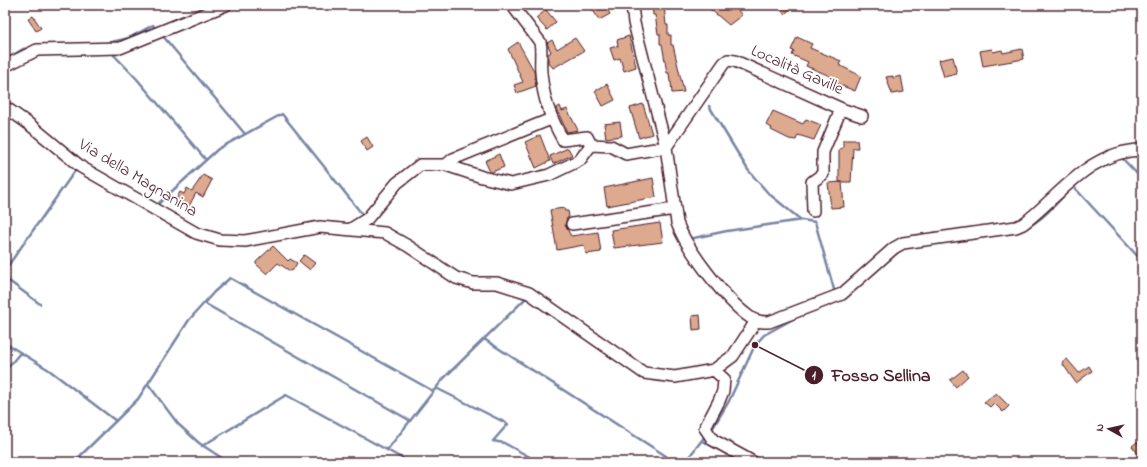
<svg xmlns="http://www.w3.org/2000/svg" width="1147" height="467" font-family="'Indie Flower',sans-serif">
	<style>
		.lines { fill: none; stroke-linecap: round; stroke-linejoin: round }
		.stream { stroke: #7884a3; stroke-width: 2.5 }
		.building { fill: #ddaa90; stroke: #4a1f2b }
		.minor-casing { stroke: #4a1f2b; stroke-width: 14 }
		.minor { stroke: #fff; stroke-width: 11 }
		.labels { text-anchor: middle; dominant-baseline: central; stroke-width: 3.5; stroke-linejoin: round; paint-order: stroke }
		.street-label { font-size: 17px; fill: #4a1f2b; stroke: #fff }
		.leader { fill: none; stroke: #4a1f2b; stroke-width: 1.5 }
		.callout-dot { fill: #4a1f2b; stroke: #fff; stroke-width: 1.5 }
		.mark-label { font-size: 12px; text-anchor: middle; font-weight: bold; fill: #fff }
		.callout-label { font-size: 18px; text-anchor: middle; font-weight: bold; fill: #4a1f2b; stroke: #fff; stroke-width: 3.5; stroke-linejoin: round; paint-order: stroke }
	</style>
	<rect width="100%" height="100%" fill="#fff"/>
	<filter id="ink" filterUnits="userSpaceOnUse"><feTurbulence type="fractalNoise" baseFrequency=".025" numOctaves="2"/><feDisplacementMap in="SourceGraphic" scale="8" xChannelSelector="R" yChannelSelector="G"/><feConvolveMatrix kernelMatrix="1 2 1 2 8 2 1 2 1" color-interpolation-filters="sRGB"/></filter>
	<g filter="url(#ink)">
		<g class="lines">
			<!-- stream -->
			<path class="stream" d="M162 35 245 134
				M107 43 129 38 153 25 157 30
				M45 45 56 44
				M111 52 136 78 206 160
				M5 60 23 49 30 48
				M709 106 748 170 768 193 801 220
				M1121 157 1142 179
				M1073 186 1142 261
				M159 203 218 149 282 114 362 214
				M1006 234C1032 232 1053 208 1069 190
				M689 239 727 231 802 220 815 222 835 293
				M5 270 77 168
				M5 278 40 304
				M850 293 897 253 907 247
				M204 303 409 420
				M484 339 666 456
				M5 343 49 370 116 421
				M5 371 20 353
				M148 384 178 424 199 443 228 462
				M436 388 508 424 493 441 504 443 539 462
				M711 431 729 401 755 345 764 335 795 318
				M702 441 731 456
				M202 446 286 395 409 462
				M387 450 444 378 526 298
				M79 457 85 462
				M74 462 138 399 189 320 214 292 230 278 433 391
				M685 462 706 435"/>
		</g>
		<!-- building -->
		<path class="building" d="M590 5H605L610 14 599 20Z
			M652 5H664L666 25H668V35H671V45H673L684 92 672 93 671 82H670L669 73H667L662 44H660V34H658L655 15H653Z
			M714 5H733L742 15 729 25 710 9Z
			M775 5H794L785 14Z
			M546 10 556 22 547 30 536 18Z
			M33 16 41 28 36 31 28 19Z
			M629 36 636 67 624 71 620 58 614 60 610 48 618 46 617 40Z
			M797 37 812 44 810 48 841 61 839 65 861 76 855 91 835 83 837 79 806 66 808 62 792 55 794 51 791 50Z
			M575 38 584 51 553 68 550 64H548V54L551 52 547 43 552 40 557 49Z
			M518 42 534 71 536 86 517 93 514 85 523 82 508 49Z
			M992 49 993 52 1002 50 1003 53 1022 49 1024 59 983 66 980 51Z
			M953 57 957 74 944 77 939 60Z
			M893 76V78L901 76 904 92 892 94 886 77Z
			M607 84 615 100 603 106 595 91Z
			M643 104 652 134 639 138 630 108Z
			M560 106 562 111 567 109 578 130 567 132 556 108Z
			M773 111 803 124 806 119 821 125 814 140 798 135 796 140 789 139 771 130 772 128 766 125Z
			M620 122 622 136 606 138 604 124Z
			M540 135 550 161 536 168 525 142Z
			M367 137 373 147 367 151 361 141Z
			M843 140H857L858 148H853L851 182H839V149L843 148Z
			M568 148 572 155 553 164 550 156Z
			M499 154 504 167 492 172H490L485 161Z
			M203 175 212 180 203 197 196 193 188 208 175 201 180 192 184 194 187 188 192 191Z
			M653 178 656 197 607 206 604 188Z
			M842 182 844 207 831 208 828 183Z
			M564 208 565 211H568L569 217 567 218 565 225 571 236 598 232 601 252 586 254 584 245 557 250 550 210Z
			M660 223 663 242 614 248 611 230Z
			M273 246 288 261 290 259 297 263 293 270 290 271 278 263 267 274 256 264V262Z
			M304 255 315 263 310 270 299 261Z
			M700 315 701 329 693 330 692 316Z
			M1067 359 1079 373 1089 366 1092 371 1076 383 1062 363Z
			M963 370 968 376 956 387 950 380Z
			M996 393 1009 406 1003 412 994 403 990 407 984 402Z
			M1137 442 1142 448V459L1132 446Z"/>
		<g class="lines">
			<!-- minor casing -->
			<g class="minor-casing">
				<path id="minor" d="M632 5 634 23 666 147 677 223C687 250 727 302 751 318 757 322 763 322 769 322L842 294 894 248 903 243 1016 227 1023 224C1061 195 1089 151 1142 150
					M5 66 37 50 120 48 226 5
					M5 107 29 124 81 167 196 233 220 240 245 241 320 227 385 233 408 246 456 278 473 283H497L529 293 644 373 675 377 714 370 733 356 756 321
					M591 145 611 146 626 154 666 147 724 63 728 60 735 61 844 110 862 116
					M446 165 453 159 551 119
					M813 211 812 182 823 174V152L841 109
					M572 224 675 209
					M351 229 367 219 397 183 420 165H446L482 177 511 184 549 175 580 160 591 145 587 137 563 140C550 117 543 98 541 72 540 63 542 49 540 42L512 5
					M714 370 724 379 723 391 719 401 705 428 713 440 753 462"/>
			</g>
			<!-- minor -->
			<use href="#minor" class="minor"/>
		</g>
	</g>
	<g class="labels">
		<!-- street labels -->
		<g class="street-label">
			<text transform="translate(797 70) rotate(24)">Località Gaville</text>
			<text transform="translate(138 178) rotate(31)">Via della Magnanina</text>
		</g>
	</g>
	<!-- callouts -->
	<path class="leader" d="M755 345L814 375"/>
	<g class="callout-dot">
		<circle cx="755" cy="345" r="4"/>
		<circle cx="814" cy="375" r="10"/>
	</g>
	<g class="mark-label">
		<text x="814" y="379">1</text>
	</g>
	<g class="callout-label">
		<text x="881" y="381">Fosso Sellina</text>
	</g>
	<!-- margin -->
	<rect width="1147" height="467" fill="none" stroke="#fff" stroke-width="20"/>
	<rect x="10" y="10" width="1127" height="447" fill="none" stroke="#4a1f2b" stroke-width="1.5" filter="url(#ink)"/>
	<!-- north arrow -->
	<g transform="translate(1109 429) rotate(278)" stroke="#ffffff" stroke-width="3" paint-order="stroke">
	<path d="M0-3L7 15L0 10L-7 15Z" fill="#4a1f2b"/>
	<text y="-6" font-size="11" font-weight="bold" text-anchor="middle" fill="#4a1f2b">N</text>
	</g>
</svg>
